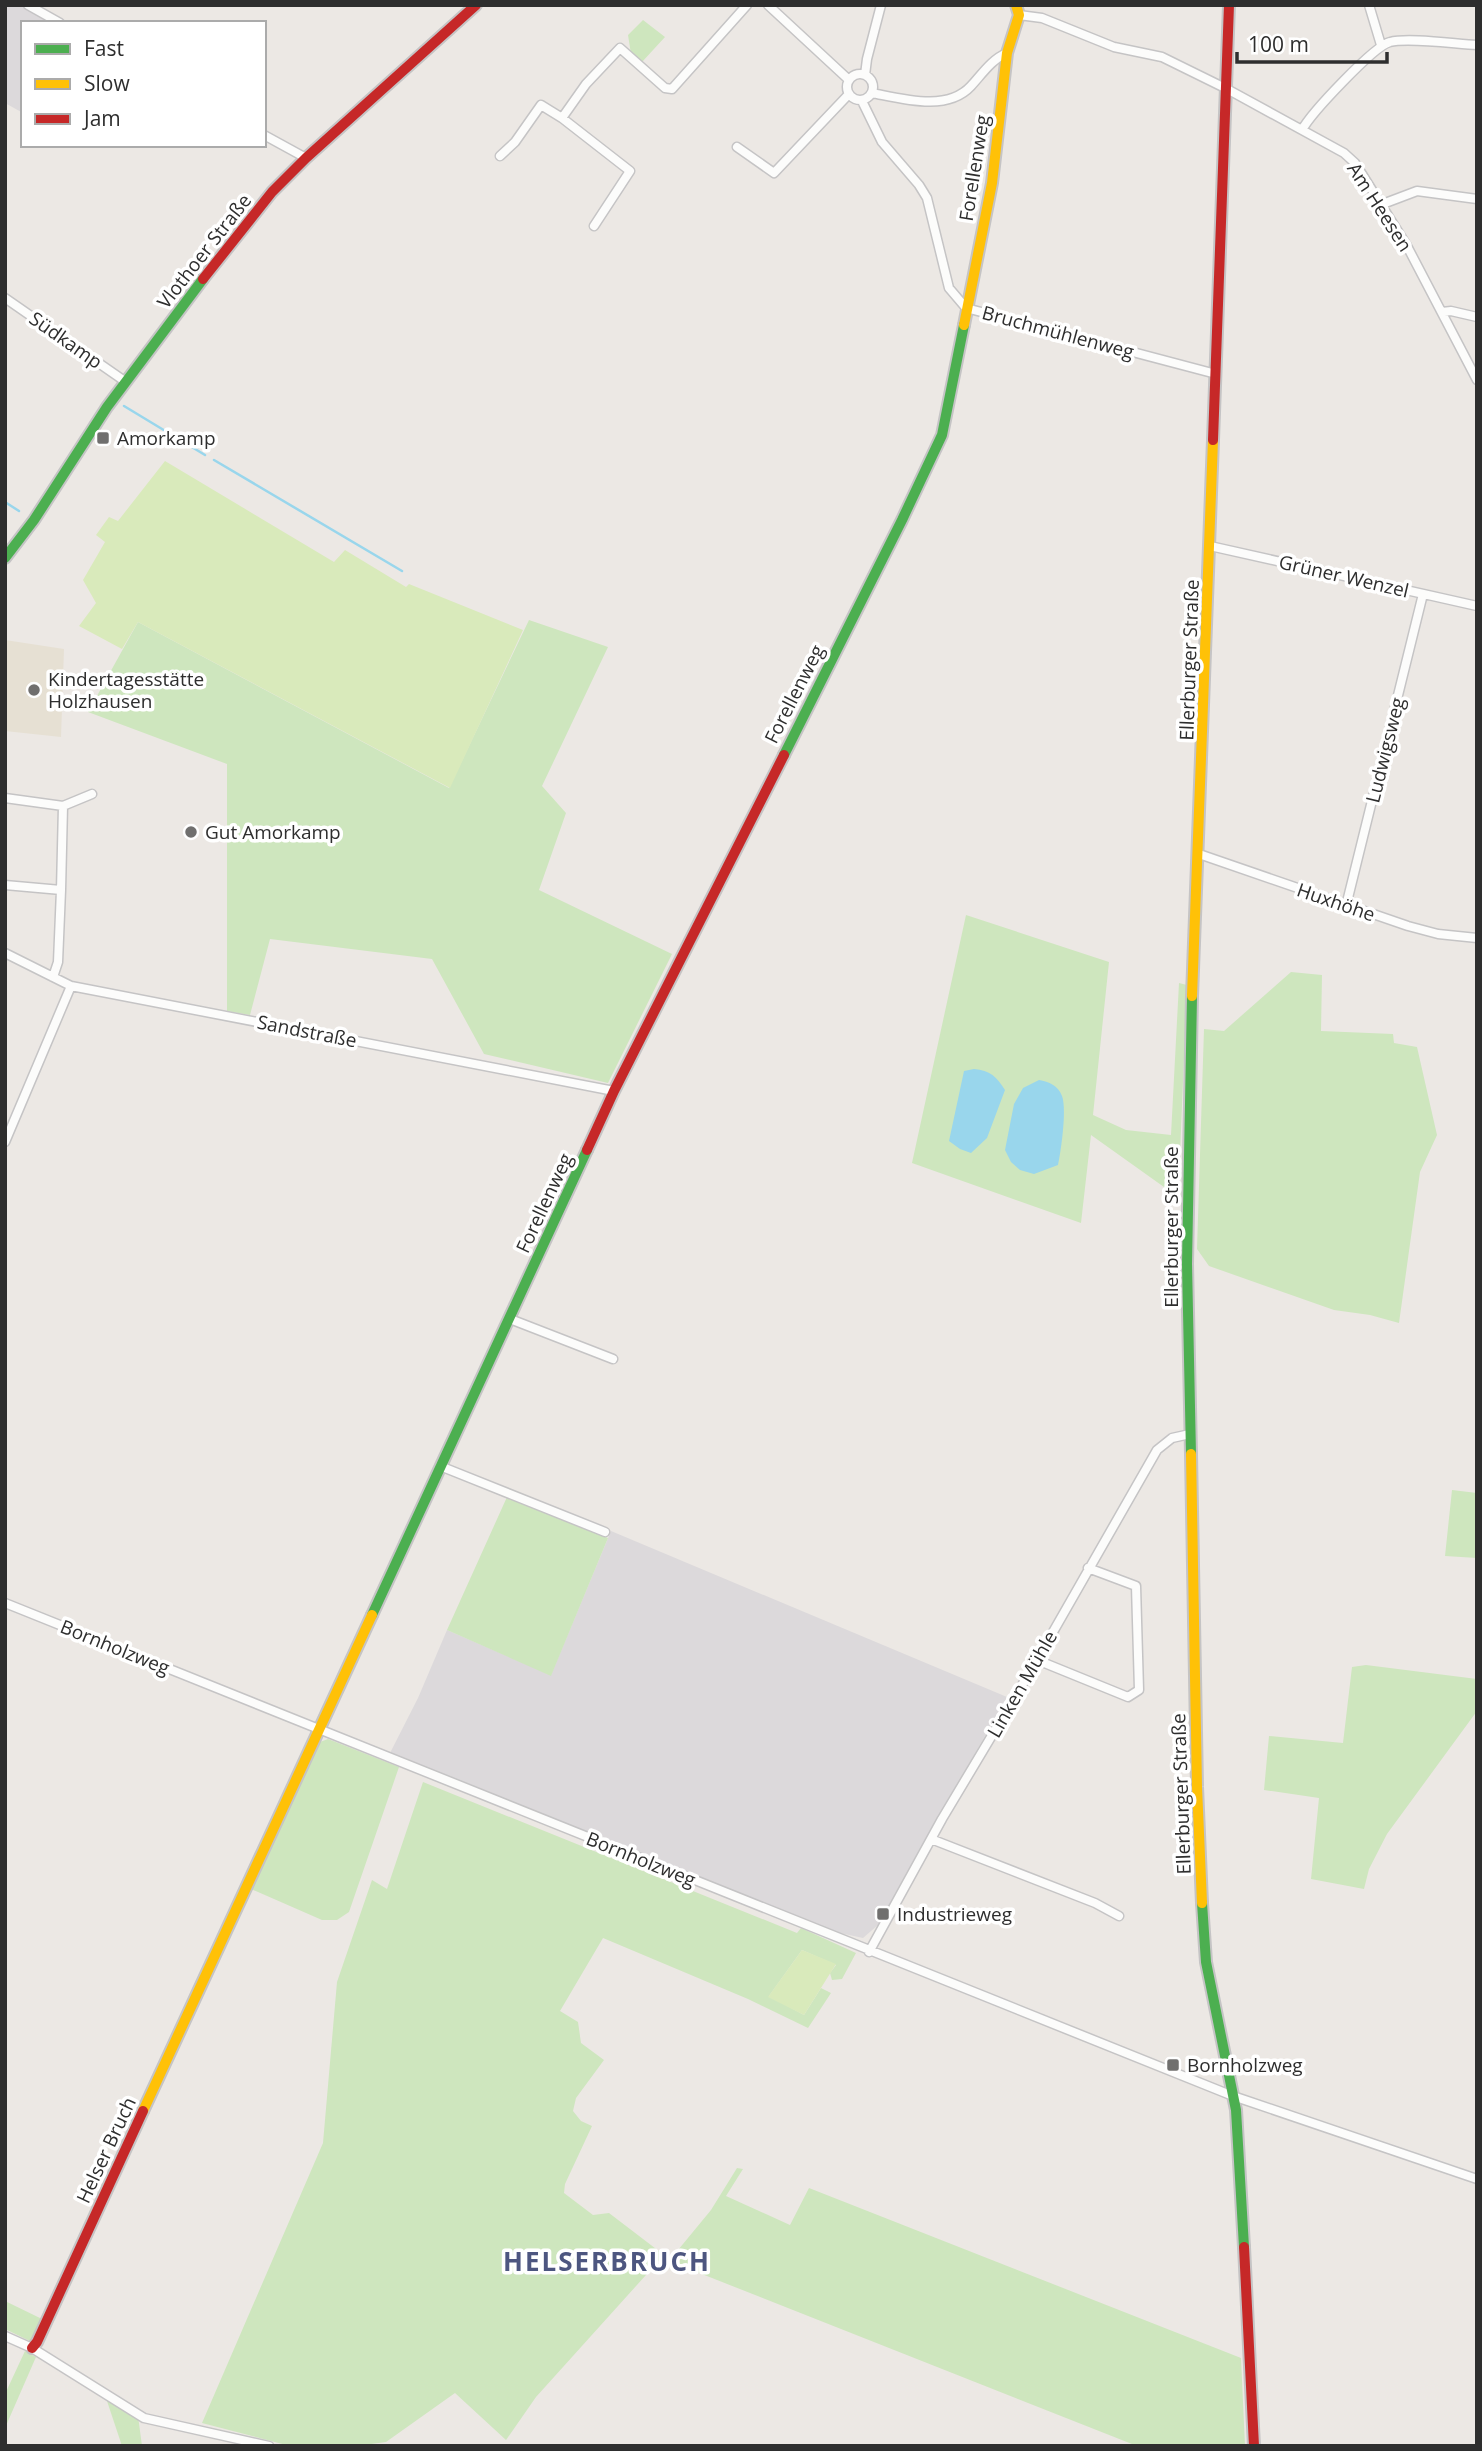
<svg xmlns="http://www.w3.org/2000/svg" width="1482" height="2451" font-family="'Open Sans',sans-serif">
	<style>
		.industrial { fill: #dcd9db }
		.education { fill: #e6e0d3 }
		.green { fill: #cee6be }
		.pitch { fill: #d9eabb }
		.water { fill: #99d6ec }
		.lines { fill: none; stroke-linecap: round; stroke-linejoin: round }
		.stream { stroke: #99d6ec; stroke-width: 2.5 }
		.street-casing { stroke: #c5c4c5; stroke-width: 11 }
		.fast-casing { stroke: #c5c4c5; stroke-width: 14 }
		.slow-casing { stroke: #c5c4c5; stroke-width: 14 }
		.jam-casing { stroke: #c5c4c5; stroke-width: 14 }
		.street { stroke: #fcfcfb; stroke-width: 8 }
		.fast { stroke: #4caf50; stroke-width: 10 }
		.slow { stroke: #ffc107; stroke-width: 10 }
		.jam { stroke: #c62828; stroke-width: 10 }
		.poi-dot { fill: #706f6e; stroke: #fff; stroke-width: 2.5 }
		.labels { text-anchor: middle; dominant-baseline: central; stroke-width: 7; stroke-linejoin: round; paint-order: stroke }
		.street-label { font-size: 19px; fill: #2e2e2e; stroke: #fff }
		.poi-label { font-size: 19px; fill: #2e2e2e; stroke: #fff; text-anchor: start }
		.district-label { font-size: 26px; font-weight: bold; letter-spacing: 2px; fill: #4d5680; stroke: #fff }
	</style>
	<rect width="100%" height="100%" fill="#ece8e4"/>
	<!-- industrial -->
	<path class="industrial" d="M5 5H19L52 23H23V113L5 103Z
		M611 1531 1007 1697 878 1925 863 1938 840 1933 390 1753 418 1698 447 1630 551 1675Z"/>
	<!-- education -->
	<path class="education" d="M5 640 64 649 61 737 5 731Z"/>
	<!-- green -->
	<path class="green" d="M643 20 665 37 642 62 631 54 628 35Z
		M529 620 608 647 542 786 566 813 539 890 672 954 608 1083 484 1054 432 959 270 939 250 1015 227 1011V764L88 712 138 622 449 788Z
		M966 915 1109 962 1093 1115 1126 1130 1171 1135 1179 983 1187 985 1178 1202 1171 1192 1091 1135 1081 1223 912 1163Z
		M1291 972 1322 975 1321 1031 1393 1034 1394 1043 1417 1047 1437 1135 1420 1172 1399 1323 1370 1315 1334 1310 1209 1266 1197 1249 1204 1029 1224 1031Z
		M1452 1490 1477 1493V1558L1445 1556Z
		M507 1497 608 1538 551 1676 447 1630Z
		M1366 1665 1477 1679V1711L1387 1834 1369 1869 1364 1889 1311 1879 1319 1798 1264 1790 1269 1736 1343 1743 1352 1667Z
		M328 1739 399 1767 349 1912 337 1920H322L251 1889 320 1742Z
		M423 1782 797 1933 801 1928 856 1953 842 1979 832 1980 830 1973 836 1965 802 1950 769 1996 804 2015 821 1988 831 1993 808 2028 748 1999 603 1938 560 2011 578 2022 581 2043 604 2060 576 2098 573 2111 581 2121 592 2126 565 2184 564 2193 593 2215 609 2213 664 2255 536 2397 506 2440 455 2393 386 2442 357 2446H290L202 2423 323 2143 337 1982 372 1880 387 1889Z
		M737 2168 743 2169 726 2196 790 2225 809 2188 1241 2358 1245 2446H1137L669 2261 711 2210Z
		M5 2301 42 2319 32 2342 5 2329Z
		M25 2351 36 2357 5 2428V2394Z
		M106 2398 138 2416 142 2446H122Z"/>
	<!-- pitch -->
	<path class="pitch" d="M165 461 334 562 345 550 406 587 409 584 523 630 450 788 138 622 122 649 79 626 96 603 83 580 105 542 96 535 109 517 118 521Z
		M802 1950 836 1964 804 2015 768 1997Z"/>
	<!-- water -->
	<path class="water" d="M974 1069C990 1070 997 1077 1005 1090L987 1138 971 1153 960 1149 949 1141 964 1071Z
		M1039 1080C1049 1082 1058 1085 1062 1096 1067 1109 1061 1151 1058 1165L1034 1174 1020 1170 1011 1162 1005 1150 1014 1104 1023 1088Z"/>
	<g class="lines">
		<!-- stream -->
		<path class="stream" d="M124 406 205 455
			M214 460 402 571
			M5 502 19 511"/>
		<!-- street casing -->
		<g class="street-casing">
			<path id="street" d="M28 5 60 23
				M768 5 849 80
				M1369 5 1381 45
				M1019 15 1042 18 1114 47 1162 57 1227 89 1344 153 1355 163 1407 246 1477 380
				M847 87a13 13 0 1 1 26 0a13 13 0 1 1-26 0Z
				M865 75 867 59 881 5
				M872 93C903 99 947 112 971 86 982 74 992 59 1007 53
				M862 101 882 142 919 185 927 198 949 288 966 308 1216 374
				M562 118 586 84 620 48 665 88 672 89 747 5
				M1302 130C1311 113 1374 46 1390 42 1408 37 1456 44 1477 45
				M264 135 306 158
				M737 147 774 173 849 94
				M500 156 515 142 541 105 562 118 630 171 594 226
				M1380 205 1417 191 1477 199
				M5 298 126 382
				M1442 312 1451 311 1477 317
				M1210 546 1477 606
				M5 798 63 806 61 890
				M63 806 92 794
				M1199 854 1408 926 1438 934 1477 938
				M5 885 61 890 58 962 53 977
				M1346 906 1423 594
				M5 953 71 986 614 1091
				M5 1142 71 986
				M510 1319 613 1359
				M440 1466 605 1532
				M5 1603 1233 2096 1477 2179
				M1037 1660 1128 1697 1139 1690 1136 1586 1088 1568
				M931 1839 1095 1903 1119 1916
				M869 1952 942 1819 1037 1660 1157 1450 1172 1438 1190 1434
				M5 2336 32 2348 144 2418 269 2446"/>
		</g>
		<!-- fast casing -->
		<g class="fast-casing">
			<path id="fast" d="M5 558 34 520 107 407 203 279
				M784 755 902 520 942 435 964 325
				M1191 1454 1187 1264 1192 996
				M372 1615 587 1150
				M1202 1903 1206 1962 1236 2110 1244 2247"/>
		</g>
		<!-- slow casing -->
		<g class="slow-casing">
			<path id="slow" d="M964 325 992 183 1007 53 1019 15 1016 5
				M1192 996 1213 440
				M1191 1454 1197 1787 1202 1903
				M143 2111 372 1615"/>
		</g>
		<!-- jam casing -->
		<g class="jam-casing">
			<path id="jam" d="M203 279 272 192 306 158 476 5
				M1213 440 1229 5
				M587 1150 614 1091 784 755
				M1244 2247 1254 2446
				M32 2348 37 2342 143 2111"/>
		</g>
		<!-- street -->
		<use href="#street" class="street"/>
		<!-- fast -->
		<use href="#fast" class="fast"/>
		<!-- slow -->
		<use href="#slow" class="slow"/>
		<!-- jam -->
		<use href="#jam" class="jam"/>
	</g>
	<!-- markers -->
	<g class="poi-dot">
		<rect x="96" y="431" width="14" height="14" rx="3.5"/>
		<circle cx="34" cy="690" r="7"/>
		<circle cx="191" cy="832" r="7"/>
		<rect x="876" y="1907" width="14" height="14" rx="3.5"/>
		<rect x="1166" y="2058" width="14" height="14" rx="3.5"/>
	</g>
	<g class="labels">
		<!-- street labels -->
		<g class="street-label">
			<text transform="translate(974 168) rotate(-81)">Forellenweg</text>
			<text transform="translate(1380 207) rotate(57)">Am Heesen</text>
			<text transform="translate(204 251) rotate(-52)">Vlothoer Straße</text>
			<text transform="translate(1058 332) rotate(15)">Bruchmühlenweg</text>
			<text transform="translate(66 340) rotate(35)">Südkamp</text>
			<text transform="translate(1344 576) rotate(13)">Grüner Wenzel</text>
			<text transform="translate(1189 660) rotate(-88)">Ellerburger Straße</text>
			<text transform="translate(794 694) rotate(-63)">Forellenweg</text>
			<text transform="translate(1385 750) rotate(-76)">Ludwigsweg</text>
			<text transform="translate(1336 902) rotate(19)">Huxhöhe</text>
			<text transform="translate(307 1031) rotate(11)">Sandstraße</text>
			<text transform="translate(544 1203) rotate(-65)">Forellenweg</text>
			<text transform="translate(1171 1227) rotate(-90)">Ellerburger Straße</text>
			<text transform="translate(115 1647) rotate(22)">Bornholzweg</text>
			<text transform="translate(1022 1684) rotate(-60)">Linken Mühle</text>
			<text transform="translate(1181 1794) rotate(-92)">Ellerburger Straße</text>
			<text transform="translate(641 1859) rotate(22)">Bornholzweg</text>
			<text transform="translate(106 2150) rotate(-65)">Helser Bruch</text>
		</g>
		<!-- poi labels -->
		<g class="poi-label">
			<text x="117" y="438">Amorkamp</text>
			<text x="48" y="679">Kindertagesstätte<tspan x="48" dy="22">Holzhausen</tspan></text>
			<text x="205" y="832">Gut Amorkamp</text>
			<text x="897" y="1914">Industrieweg</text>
			<text x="1187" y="2065">Bornholzweg</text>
		</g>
		<!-- district labels -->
		<g class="district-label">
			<text x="607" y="2261">HELSERBRUCH</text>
		</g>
	</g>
	<!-- border -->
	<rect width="1482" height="2451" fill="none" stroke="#2e2e2e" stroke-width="14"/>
	<!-- legend -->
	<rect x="21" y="21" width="245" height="126" fill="#ffffff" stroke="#ababab" stroke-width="2"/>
	<rect x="35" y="44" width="35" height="10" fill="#4caf50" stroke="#ababab" stroke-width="2"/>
	<text x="84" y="56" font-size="21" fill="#2e2e2e">Fast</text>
	<rect x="35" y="79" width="35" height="10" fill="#ffc107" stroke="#ababab" stroke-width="2"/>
	<text x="84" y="91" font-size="21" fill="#2e2e2e">Slow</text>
	<rect x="35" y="114" width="35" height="10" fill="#c62828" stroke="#ababab" stroke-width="2"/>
	<text x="84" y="126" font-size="21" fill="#2e2e2e">Jam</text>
	<!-- scale -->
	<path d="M1237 52v10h150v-10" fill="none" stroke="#2e2e2e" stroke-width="3.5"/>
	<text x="1248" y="52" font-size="21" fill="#2e2e2e" stroke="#ffffff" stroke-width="5" paint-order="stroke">100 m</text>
</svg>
